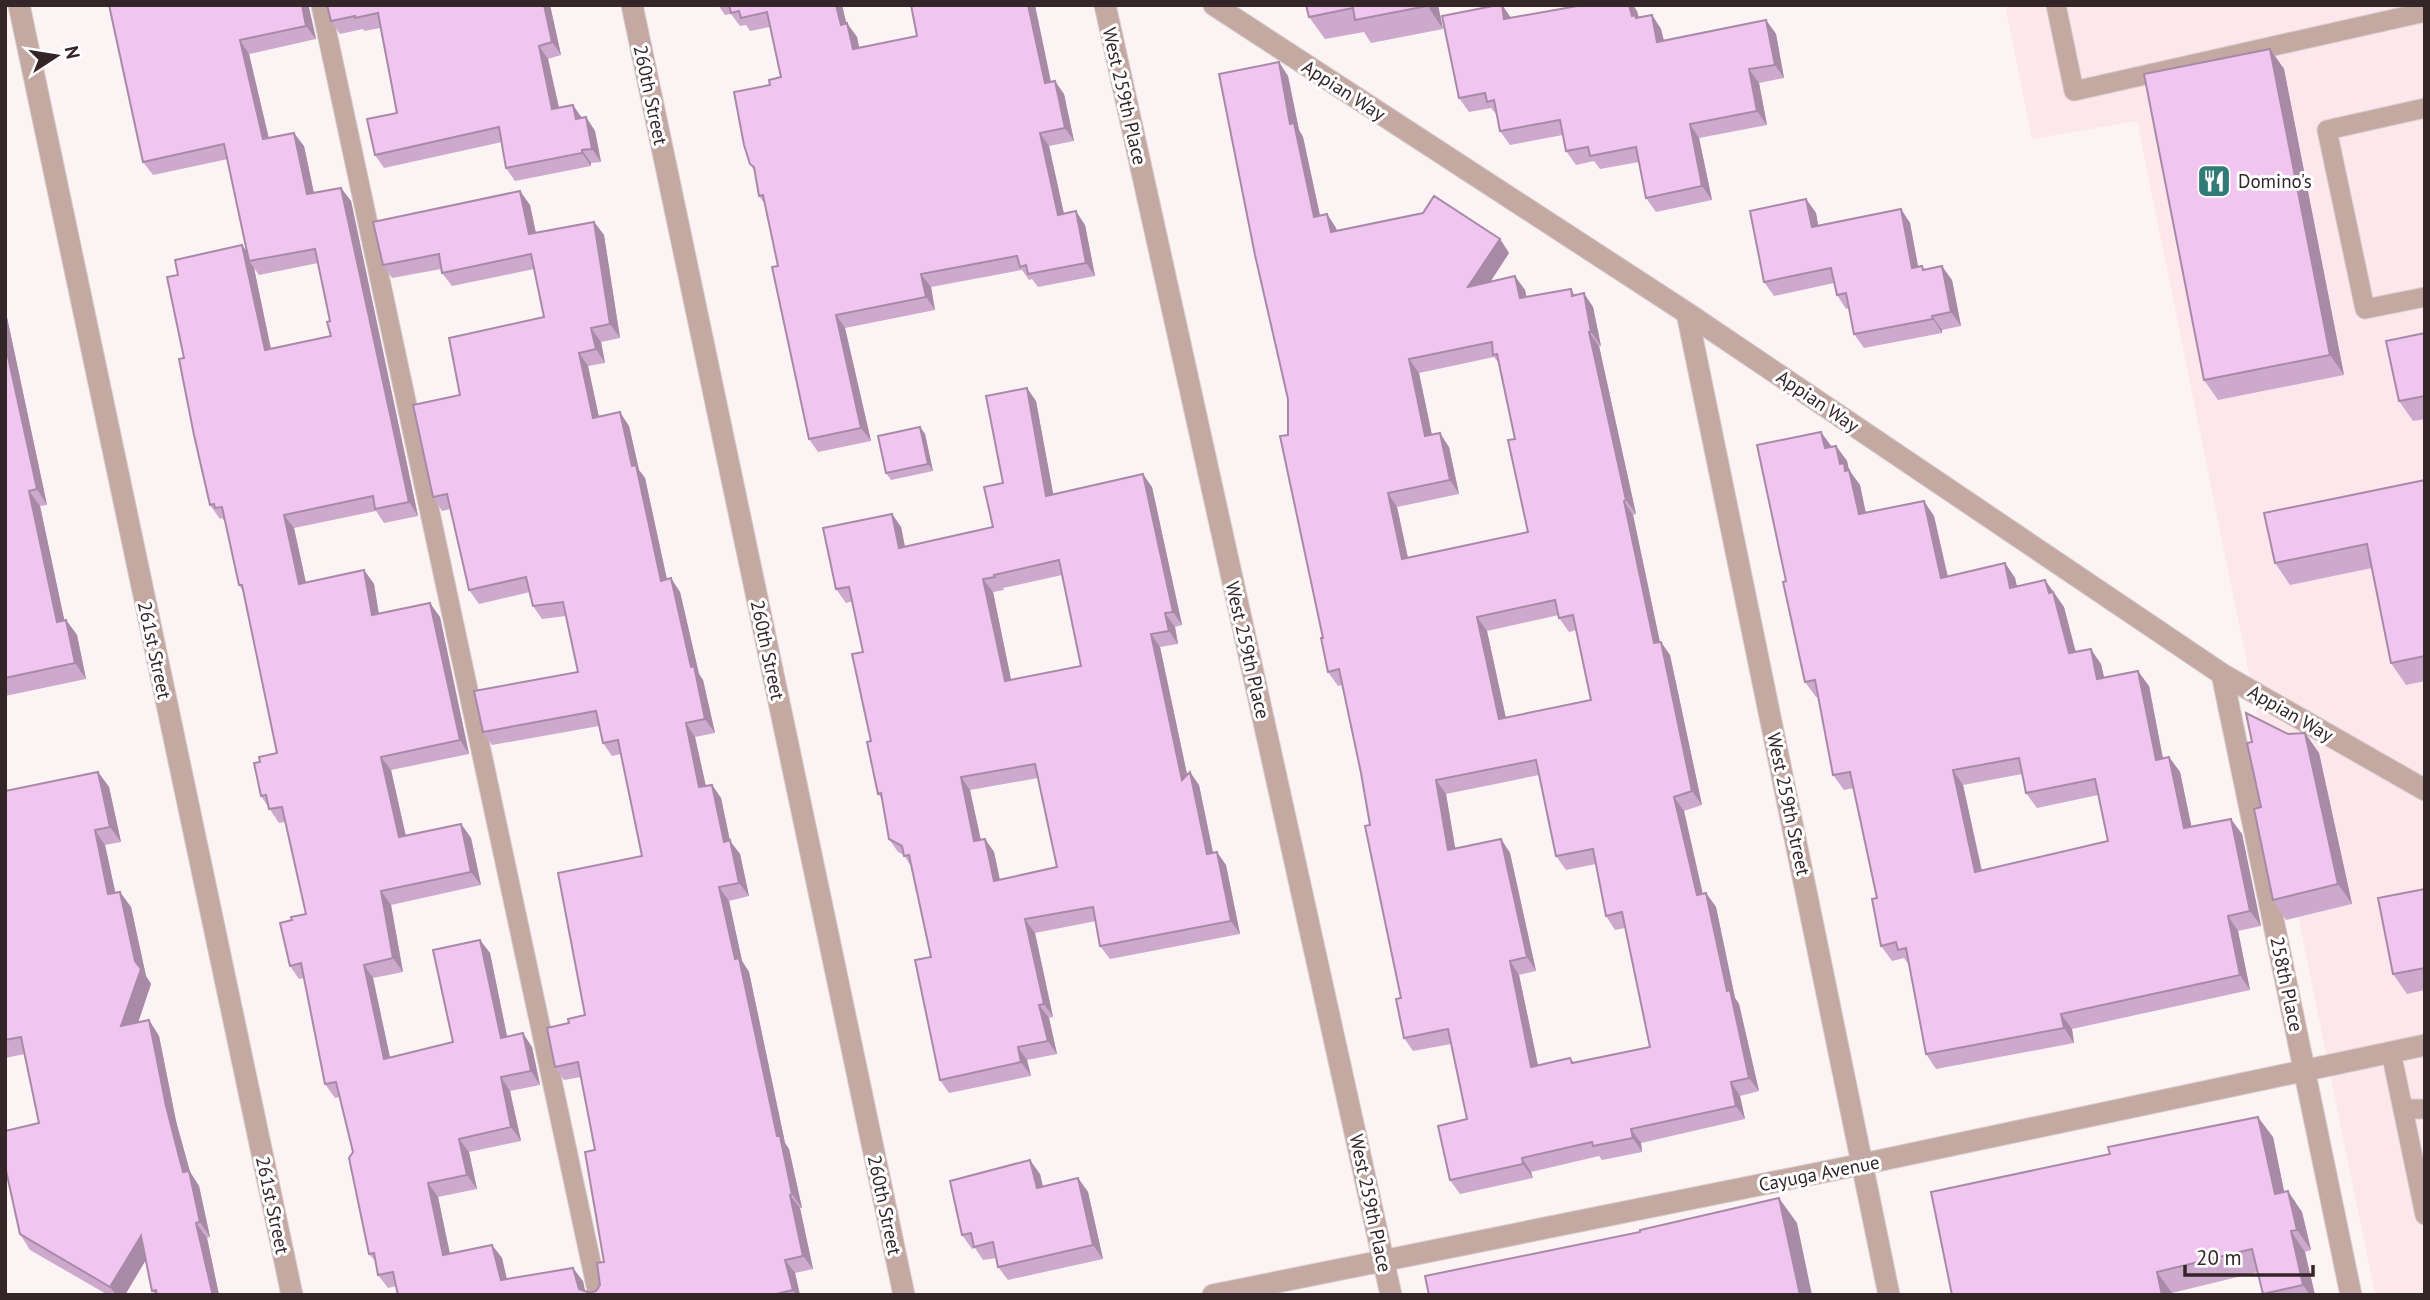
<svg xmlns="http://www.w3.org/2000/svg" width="2430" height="1300" font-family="'PT Sans',sans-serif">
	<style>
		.built { fill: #fce7ec }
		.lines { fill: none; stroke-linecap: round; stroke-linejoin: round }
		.lane-casing { stroke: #d8ced0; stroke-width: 21 }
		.street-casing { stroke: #d8ced0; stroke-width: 23 }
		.lane { stroke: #c4a9a3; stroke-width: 19 }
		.street { stroke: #c4a9a3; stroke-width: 21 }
		.wall { fill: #cea9ce; fill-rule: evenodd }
		.shaded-wall { fill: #a88aa7 }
		.building { fill: #f0c5ef; stroke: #a88aa7; stroke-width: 2; fill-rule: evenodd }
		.labels { text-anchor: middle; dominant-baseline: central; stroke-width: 6; stroke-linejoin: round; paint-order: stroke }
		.street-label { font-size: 19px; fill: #342529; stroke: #fff }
		.poi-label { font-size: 19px; fill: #342529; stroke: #fff; text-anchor: start }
	</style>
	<rect width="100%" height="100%" fill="#fcf3f5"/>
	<!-- built -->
	<path class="built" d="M2005 5H2425V1295H2375L2137 121 2032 139Z"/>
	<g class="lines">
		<!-- lane casing -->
		<g class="lane-casing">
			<path id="lane" d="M321 5 598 1295
				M2056 5 2074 91 2425 12
				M2425 108 2327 130 2365 309 2425 297
				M2391 1052 2425 1215
				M2403 1109H2425"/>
		</g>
		<!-- street casing -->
		<g class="street-casing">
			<path id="street" d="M19 5 292 1295
				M632 5 904 1295
				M1105 5 1391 1295
				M1214 5 1687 313 2222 674 2425 790
				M1687 313 1889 1295
				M2222 674 2351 1295
				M1213 1295 1863 1164 2425 1045"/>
		</g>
		<!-- lane -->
		<use href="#lane" class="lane"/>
		<!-- street -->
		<use href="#street" class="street"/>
	</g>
	<!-- wall -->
	<path class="wall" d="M109 5 309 8 316 39 249 54 269 138 304 146 314 193 341 188 351 201 418 516 384 523 376 511 294 528 306 583 364 570 374 584 379 614 440 617 469 754 391 770 406 836 461 824 471 838 481 885 391 905 403 972 373 978 390 1057 453 1042 480 940 490 953 507 1036 532 1047 540 1085 510 1091 521 1141 469 1152 477 1189 438 1197 450 1254 492 1245 502 1258 507 1279 583 1281 585 1292 590 1293 596 1291 600 1285 604 1262 595 1150 581 1077 564 1080 555 1067 569 1023 585 1015 642 856 621 754 612 756 603 743 599 726 492 745 483 732 578 672 566 616 542 619 533 606 530 592 479 604 469 590 450 509 442 511 433 497 460 395 544 317 534 269 452 286 442 273 441 269 392 278 383 265 520 191 530 205 536 233 594 222 604 235 620 338 601 342 605 363 588 366 599 417 629 426 639 470 645 478 667 579 680 592 699 674 703 680 715 733 695 737 706 786 712 785 721 798 730 841 740 854 749 896 729 901 742 961 749 972 785 1143 789 1149 802 1208H800L813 1269 795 1273 800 1295H398L397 1286 388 1288 378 1275 376 1262 369 1254 353 1152 340 1097 335 1098 325 1084 304 978 299 979 290 966 292 920 306 914 285 822 279 823 261 796 260 762 277 753 243 591 239 585 225 522 222 518 220 519 210 505 184 358 178 275 242 245 248 253 228 159 153 175 143 162ZM318 263 330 321 331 336 271 349 254 268 259 275Z
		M327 5H550L561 55 548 59 559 107 583 118 586 117 595 131 601 162 591 163V166L515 181 506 168 502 142 384 168 375 155 397 113 380 28 364 31 363 29 340 34 331 21Z
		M718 5H842L846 23 857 37 859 48 1051 82 1064 94 1074 141 1049 146 1064 214 1085 225 1095 276 1038 287 1032 279 1029 280 1022 270 931 287 935 310 845 328 871 441 818 452 809 439 778 266 765 204 759 196 755 172 750 164 770 85 781 77 770 27 750 31 746 25 740 26 731 14 725 15Z
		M1306 5H1438L1443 29 1371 43 1364 32 1325 39 1309 17Z
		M1502 5 1511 18 1637 11 1639 18 1652 15 1661 29 1664 40 1766 20 1776 34 1784 78 1759 83 1767 125 1699 138 1712 200 1656 212 1646 198 1639 162 1600 169 1594 161 1576 165 1566 151 1563 135 1510 145 1500 131 1497 115 1491 108 1469 112 1459 98Z
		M2270 49 2284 69 2344 375 2218 400 2204 380Z
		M1288 76 1299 130 1303 137 1320 215 1327 214 1336 228 1337 231 1500 239 1509 253 1490 282 1525 290 1526 297 1571 289 1575 295 1593 307 1601 346H1599L1636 514 1633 515 1660 642 1670 655 1702 805 1684 811 1703 894 1706 893 1716 907 1735 998 1739 1004 1759 1091 1740 1096 1745 1119 1641 1143 1642 1152 1602 1160 1599 1156 1531 1172 1533 1178 1460 1194 1450 1180 1467 1119 1451 1044 1413 1051 1404 1038 1401 998 1361 773 1342 685 1338 686 1328 672 1288 435ZM1494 357 1498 362 1515 439 1528 532 1408 557 1397 507 1459 494 1449 447 1432 435 1419 373ZM1559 615V618L1569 632 1576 630 1591 700 1506 718 1487 631ZM1539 775 1556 856 1566 870 1596 864 1606 916 1615 930 1625 928 1650 1047 1574 1063 1570 1058 1538 1065 1519 975 1536 971 1510 853 1501 839 1455 849 1446 794Z
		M1806 199 1816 213 1818 225 1901 209 1910 223 1918 267 1922 266 1925 270 1952 280 1961 326 1942 330V333L1864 348 1854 334 1849 308 1846 309 1837 295 1834 283 1774 296 1764 282Z
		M5 308 47 505 40 506 64 620H66L77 635 86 679 5 696Z
		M2425 333V419L2413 421 2399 401Z
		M1036 401 1053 495 1152 487 1182 625 1175 627 1178 644 1160 647 1187 774 1199 785 1213 853 1226 865 1240 934 1110 959 1100 946 1096 921 1035 933 1053 1017 1049 1018 1057 1054 1027 1060 1031 1076 949 1093 940 1080 931 957 912 868 904 855 898 852 889 839 882 799 878 794 871 741 863 652 853 601 846 603 836 589 892 514 901 527 905 547 993 527 1003 483ZM1062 575 1081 666 1011 680 993 592 1004 590 1003 588ZM1038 778 1057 867 1000 880 994 852 985 839 980 840 970 790Z
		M920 427 925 434 933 471 891 480 886 473Z
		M1836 446 1847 461 1849 470 1860 485 1866 513 1934 516 1948 576 2005 563 2015 578 2017 587 2045 580 2064 607 2075 652 2101 664 2104 678 2149 686 2163 758 2169 757 2180 772 2191 826 2242 834 2261 926 2238 931 2250 990 2072 1029 2074 1043 1936 1069 1926 1054 1909 965 1904 958 1892 961 1881 946 1877 898 1854 788 1844 790 1833 775 1818 697H1816L1805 682 1786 581 1831 447ZM2022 774 2026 793 2037 808 2098 795 2108 841 1982 870 1963 785Z
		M2425 480V681L2406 685 2391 663 2372 568 2290 585 2275 563Z
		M2305 733 2319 753 2352 904 2286 920 2273 900 2261 807 2288 734Z
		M98 772 109 787 121 842 105 845 115 892 131 907 146 976 151 984 138 1022 149 1020 159 1036 176 1121 190 1172 199 1186 210 1237 207 1238 219 1295H155L152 1291 146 1260 125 1295H108L30 1250 20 1234 39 1123 25 1054 5 1058V791Z
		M2425 889V990L2407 994 2393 974Z
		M2273 1137 2284 1192 2302 1212 2311 1250 2305 1252 2315 1295H2263L2258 1272 2172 1293V1295H1952Z
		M1040 1174 1043 1186 1078 1178 1088 1192 1103 1259 1008 1280 998 1267 996 1258 983 1260 975 1248 972 1249 962 1235Z"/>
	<!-- shaded-wall -->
	<path class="shaded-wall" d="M302 5H309V8L316 39 306 26Z
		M544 5H550L561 55 552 42Z
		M836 5H842L850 38 841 25Z
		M1028 5H1035L1054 96 1045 83Z
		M1427 5H1438L1443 29Z
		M1502 5 1511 18 1504 19Z
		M1629 5H1633L1637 11 1640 22 1632 16Z
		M1652 15 1661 29 1667 55 1657 42Z
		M1766 20 1776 34 1784 78 1775 65Z
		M847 23 857 37 862 62 853 49Z
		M240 40 249 54 272 153 263 139Z
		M539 46 548 59 562 122 552 109Z
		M2270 49 2284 69 2344 375 2330 355Z
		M1279 62 1288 76 1299 130 1303 137 1323 230 1314 217 1290 124Z
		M1749 69 1759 83 1767 125 1757 111Z
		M1055 81 1064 94 1074 141 1065 128Z
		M573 105 582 118 576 119Z
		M586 117 595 131 601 162 592 149Z
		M1690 124 1699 138 1712 200 1702 186Z
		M294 133 304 146 317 208 307 194Z
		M1040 133 1049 146 1067 228 1058 215Z
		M582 150 591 163V166L582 153Z
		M341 188 351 201 418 516 409 502Z
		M520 191 530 205 539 248 529 234Z
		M1806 199 1816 213 1821 241 1812 227Z
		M1901 209 1910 223 1921 282 1912 268Z
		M1076 211 1085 225 1095 276 1086 263Z
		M1327 214 1336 228 1340 246 1331 232Z
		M594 222 604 235 620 338 610 324Z
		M1500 239 1509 253 1478 301 1468 287Z
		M242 245 252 259 249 261 254 268 274 364 265 350Z
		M1942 266 1952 280 1961 326 1951 312Z
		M921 274 931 287 935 310 926 297Z
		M1515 276 1525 290 1530 312 1520 298Z
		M1584 293 1593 307 1601 346 1591 332Z
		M5 308 47 505 37 489 5 343Z
		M836 315 845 328 871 441 861 428Z
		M1932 316 1942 330V333L1933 319Z
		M591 328 601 342 605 363 596 349Z
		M1589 332 1599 346 1636 514 1626 500Z
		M579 353 588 366 602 432 593 418Z
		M1409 359 1419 373 1435 450 1425 436Z
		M1027 388 1036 401 1056 509 1046 496Z
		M620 412 629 426 639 470 645 478 670 594 661 581Z
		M920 427 925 434 933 471 928 464Z
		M1821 432 1832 447 1825 448Z
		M1440 433 1449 447 1459 494 1450 480Z
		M1836 446 1847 461 1849 470 1860 485 1869 529 1859 514 1840 464Z
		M1143 474 1152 487 1182 625 1173 612Z
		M29 491 40 506 68 637 57 622Z
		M1388 493 1397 507 1411 573 1402 559Z
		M1624 501 1633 515 1663 657 1654 643Z
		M1924 501 1934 516 1951 593 1941 578Z
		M892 514 901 527 908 562 899 548Z
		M284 515 294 528 309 597 299 584Z
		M2005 563 2015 578 2021 603 2010 588Z
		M364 570 374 584 381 629 372 615Z
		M671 578 680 592 699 674 703 680 715 733 705 719 691 667Z
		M983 579 993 592 1014 694 1005 681Z
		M2045 580 2064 607 2080 668 2069 653Z
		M430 603 440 617 469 754 460 740Z
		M1165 613 1175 627 1178 644 1169 631Z
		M1477 617 1487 631 1509 733 1499 719Z
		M66 620 77 635 86 679 75 663Z
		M1151 634 1160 647 1191 793 1182 780Z
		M1661 642 1670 655 1702 805 1692 791Z
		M2091 649 2101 664 2108 694 2097 679Z
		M2138 671 2149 686 2166 775 2156 760Z
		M686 723 695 737 709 801 699 787Z
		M2305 733 2319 753 2352 904 2338 884Z
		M381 757 391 770 409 851 399 837Z
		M2169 757 2180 772 2195 843 2184 828Z
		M1953 770 1963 785 1985 887 1975 872Z
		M98 772 109 787 121 842 110 827Z
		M1190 772 1199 785 1216 867 1207 854Z
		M961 777 970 790 984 854 974 841Z
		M1436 780 1446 794 1458 864 1448 850Z
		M712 785 721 798 730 841 740 854 749 896 739 883 724 842Z
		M1674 797 1684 811 1706 909 1697 895Z
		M2231 819 2242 834 2261 926 2250 911Z
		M461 824 471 838 481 885 471 872Z
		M95 830 105 845 119 909 108 894Z
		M985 839 994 852 1003 895 994 881Z
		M1501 839 1510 853 1536 971 1527 957Z
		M1217 852 1226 865 1240 934 1231 921Z
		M719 887 729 901 742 961 749 972 785 1143 789 1149 802 1208 792 1194 777 1136 735 959Z
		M381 891 391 905 403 972 393 958Z
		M120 892 131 907 146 976 151 984 132 1041 121 1026 135 961Z
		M1706 893 1716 907 1735 998 1739 1004 1759 1091 1749 1078 1727 991Z
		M2228 916 2238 931 2250 990 2240 975Z
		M1025 919 1035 933 1053 1017 1044 1004Z
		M480 940 490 953 510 1051 501 1038Z
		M1510 961 1519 975 1541 1080 1531 1067Z
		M364 965 373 978 393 1072 384 1059Z
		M1039 1005 1049 1018 1057 1054 1048 1041Z
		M2061 1014 2072 1029 2074 1043 2064 1028Z
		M149 1020 159 1036 176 1121 190 1172 199 1186 210 1237 200 1222 183 1172 166 1106Z
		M523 1033 532 1047 540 1085 531 1071Z
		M1018 1047 1027 1060 1031 1076 1021 1062Z
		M501 1077 510 1091 521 1141 511 1127Z
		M1731 1082 1740 1096 1745 1119 1736 1106Z
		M2258 1117 2273 1137 2289 1215 2275 1194Z
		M1631 1129 1641 1143 1642 1152 1633 1138Z
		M459 1139 469 1152 477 1189 467 1175Z
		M1522 1158 1531 1172 1533 1178 1523 1164Z
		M1030 1160 1040 1174 1046 1201 1037 1188Z
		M1078 1178 1088 1192 1103 1259 1093 1245Z
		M428 1183 438 1197 453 1269 443 1255Z
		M2288 1191 2302 1212 2311 1250 2297 1230Z
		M790 1195 800 1208 813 1269 803 1256Z
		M1779 1198 1797 1223 1812 1295H1800Z
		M196 1223 207 1238 219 1295H213L212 1292Z
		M2291 1231 2305 1252 2315 1295H2310L2303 1285Z
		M141 1236 151 1251 125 1295H116L110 1287Z
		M492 1245 502 1258 510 1294 501 1280Z
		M785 1260 795 1273 800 1295H796L793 1290Z
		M573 1268 583 1281 586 1295 579 1289Z
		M2157 1272 2172 1293V1295H2162Z"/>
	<!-- building -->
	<path class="building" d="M109 5H302L306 26 240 40 263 139 294 133 307 194 341 188 409 502 375 509 373 496 284 515 299 584 364 570 372 615 430 603 460 740 381 757 399 837 461 824 471 872 381 891 393 958 364 965 384 1059 453 1042 433 950 480 940 501 1038 523 1033 531 1071 501 1077 511 1127 459 1139 467 1175 428 1183 443 1255 492 1245 501 1280 573 1268 579 1289 590 1293 596 1291 600 1285 597 1263 604 1262 585 1152 595 1150 578 1062 555 1067 547 1028 569 1023 568 1019 585 1015 558 873 642 856 618 740 603 743 596 711 483 732 474 691 578 672 563 602 533 606 526 577 469 590 447 494 433 497 413 405 460 395 449 338 544 317 531 254 442 273 439 254 383 265 373 222 520 191 529 234 594 222 610 324 591 328 596 349 579 353 593 418 620 412 632 466 636 465 661 581 671 578 691 667 694 666 705 719 686 723 699 787 712 785 724 842 730 840 739 883 719 887 735 959 739 958 777 1136H780L792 1194 790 1195 803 1256 785 1260 793 1290 772 1295H398L393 1272 378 1275 374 1253 369 1254 349 1158 353 1152 336 1082 325 1084 301 963 290 966 280 923 292 920 291 917 306 914 282 807 269 809 266 795 261 796 254 763 260 762 259 757 277 753 242 585H239L222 507 215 508 214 504 210 505 194 435 179 359 184 358 167 277 178 275 175 260 242 245 265 350 331 336 327 322 330 321 315 249 249 261 224 144 143 162Z
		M327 5H544L552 42 539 46 552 109 573 105 576 119 586 117 592 149 582 150V153L506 168 499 127 375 155 367 119 397 113 378 13 355 18V16L331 21Z
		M729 5H836L841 25 847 23 853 49 917 36 911 5H1028L1045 83 1055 81 1065 128 1040 133 1058 215 1076 211 1086 263 1028 274 1026 265 1020 267 1017 256 921 274 926 297 836 315 861 428 809 439 772 267 778 266 763 195 759 196 754 167 750 164 744 145 734 92 770 85 769 80 781 77 767 12 741 18 739 11 731 13Z
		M1306 5H1427V6L1355 20 1353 8 1309 17Z
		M1498 5H1502L1504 19 1583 5H1629L1632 16 1635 15 1636 18 1652 15 1657 42 1766 20 1775 65 1749 69 1757 111 1690 124 1702 186 1646 198 1636 147 1590 156 1588 147 1566 151 1560 120 1500 131 1494 100 1487 102 1485 93 1459 98 1442 16Z
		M2270 49 2330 355 2204 380 2144 74Z
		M1279 62 1290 124 1294 123 1314 217 1327 214 1331 232 1423 213 1434 196 1500 239 1468 287 1515 276 1520 298 1571 289 1572 296 1584 293 1591 332H1589L1626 500 1624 501 1654 643 1661 642 1692 791 1674 797 1697 895 1706 893 1727 991 1730 990 1749 1078 1731 1082 1736 1106 1631 1129 1633 1138 1593 1146 1592 1142 1522 1158 1523 1164 1450 1180 1438 1126 1467 1119 1448 1029 1404 1038 1396 999 1401 998 1365 826 1370 825 1361 773 1339 669 1328 672 1321 638H1323L1280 436 1288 435V399L1255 255 1219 74ZM1492 342 1493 355 1497 354 1515 439 1508 440 1528 532 1402 559 1388 493 1450 480 1440 433 1425 436 1409 359ZM1555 600 1559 618 1573 615 1591 700 1499 719 1477 617ZM1536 760 1556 856 1593 849 1606 916 1622 912 1650 1047 1572 1063 1570 1058 1531 1067 1510 961 1527 957 1501 839 1448 850 1436 780Z
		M1806 199 1812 227 1901 209 1912 268 1922 266 1923 270 1942 266 1951 312 1932 316 1933 319 1854 334 1846 293 1837 295 1831 268 1764 282 1750 211Z
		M2425 333V396L2399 401 2386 341Z
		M5 343 37 489 29 491 57 622 66 620 75 663 5 678Z
		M1027 388 1046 496 1143 474 1173 612 1165 613 1169 631 1151 634 1182 780 1190 772 1207 854 1217 852 1231 921 1100 946 1093 907 1025 919 1044 1004 1039 1005 1048 1041 1018 1047 1021 1062 940 1080 915 960 931 957 909 855 904 856 902 846 889 839 881 793 878 794 867 742 871 741 852 654 863 652 849 587 836 589 823 528 892 514 899 548 993 527 984 487 1003 483 986 396ZM1059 560 1081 666 1005 681 983 579 995 577 994 575ZM1035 764 1057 867 994 881 985 839 974 841 961 777Z
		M920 427 928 464 886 473 878 436Z
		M1821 432 1825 448 1836 446 1840 464 1844 463 1845 471 1849 470 1859 514 1924 501 1941 578 2005 563 2010 588 2045 580 2049 593 2053 592 2069 653 2091 649 2097 679 2138 671 2156 760 2169 757 2184 828 2231 819 2250 911 2228 916 2240 975 2061 1014 2064 1028 1926 1054 1906 948 1898 950 1896 942 1881 946 1872 899 1877 898 1850 772 1833 775 1815 680 1805 682 1783 582 1786 581 1757 445ZM2019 758 2026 793 2095 779 2108 841 1975 872 1953 770Z
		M2425 480V656L2391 663 2367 544 2275 563 2264 513Z
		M2246 713 2288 734 2305 733 2338 884 2273 900 2254 809 2261 807 2247 743 2252 742Z
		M98 772 110 827 95 830 108 894 120 892 135 961 141 969 121 1026 149 1020 166 1106 183 1172 189 1171 200 1222 196 1223 212 1292H215L216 1295H157L156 1290 152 1291 141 1236 110 1287 20 1234 5 1166V1131L39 1123 21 1037 5 1040V791Z
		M2425 889V968L2393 974 2378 898Z
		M2258 1117 2275 1194 2288 1191 2297 1230 2291 1231 2303 1285 2263 1294 2252 1249 2157 1272 2162 1295H1952L1931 1192 2110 1154 2108 1147Z
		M1030 1160 1037 1188 1078 1178 1093 1245 998 1267 993 1242 974 1247 971 1233 962 1235 950 1181Z
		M1779 1198 1800 1295H1429L1425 1276 1640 1232V1230Z"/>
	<!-- icons -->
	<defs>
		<g id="restaurant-square" transform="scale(1.75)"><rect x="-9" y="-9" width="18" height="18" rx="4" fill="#307a78" stroke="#fff"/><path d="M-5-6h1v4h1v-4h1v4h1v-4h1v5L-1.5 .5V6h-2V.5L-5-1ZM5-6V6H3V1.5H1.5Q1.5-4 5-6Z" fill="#fff"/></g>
	</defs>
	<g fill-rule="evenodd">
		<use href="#restaurant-square" x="2214" y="181"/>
	</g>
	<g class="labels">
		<!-- street labels -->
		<g class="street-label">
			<text transform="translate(1344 90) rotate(33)">Appian Way</text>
			<text transform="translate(651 95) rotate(78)">260th Street</text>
			<text transform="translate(1125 96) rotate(77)">West 259th Place</text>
			<text transform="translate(1818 401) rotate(34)">Appian Way</text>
			<text transform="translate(155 650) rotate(78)">261st Street</text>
			<text transform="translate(768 650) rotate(78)">260th Street</text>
			<text transform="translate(1248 650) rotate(77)">West 259th Place</text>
			<text transform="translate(2291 713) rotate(30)">Appian Way</text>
			<text transform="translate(1789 804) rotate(78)">West 259th Street</text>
			<text transform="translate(2287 984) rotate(78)">258th Place</text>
			<text transform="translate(1819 1173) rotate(-11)">Cayuga Avenue</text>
			<text transform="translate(1371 1203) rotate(78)">West 259th Place</text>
			<text transform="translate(273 1205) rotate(78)">261st Street</text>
			<text transform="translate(885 1205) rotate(78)">260th Street</text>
		</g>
		<!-- poi labels -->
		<g class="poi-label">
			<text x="2238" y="181">Domino's</text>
		</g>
	</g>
	<!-- border -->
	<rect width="2430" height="1300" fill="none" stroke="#342529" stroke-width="14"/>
	<!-- north arrow -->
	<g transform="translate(56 56) rotate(78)" stroke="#ffffff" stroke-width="5" paint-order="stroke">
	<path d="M0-5L12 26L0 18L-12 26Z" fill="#342529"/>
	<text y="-10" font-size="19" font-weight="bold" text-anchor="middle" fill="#342529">N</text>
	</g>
	<!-- scale -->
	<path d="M2185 1265v10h128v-10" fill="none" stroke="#342529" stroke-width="3.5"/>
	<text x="2196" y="1265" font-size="21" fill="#342529" stroke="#ffffff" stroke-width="5" paint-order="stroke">20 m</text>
</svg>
